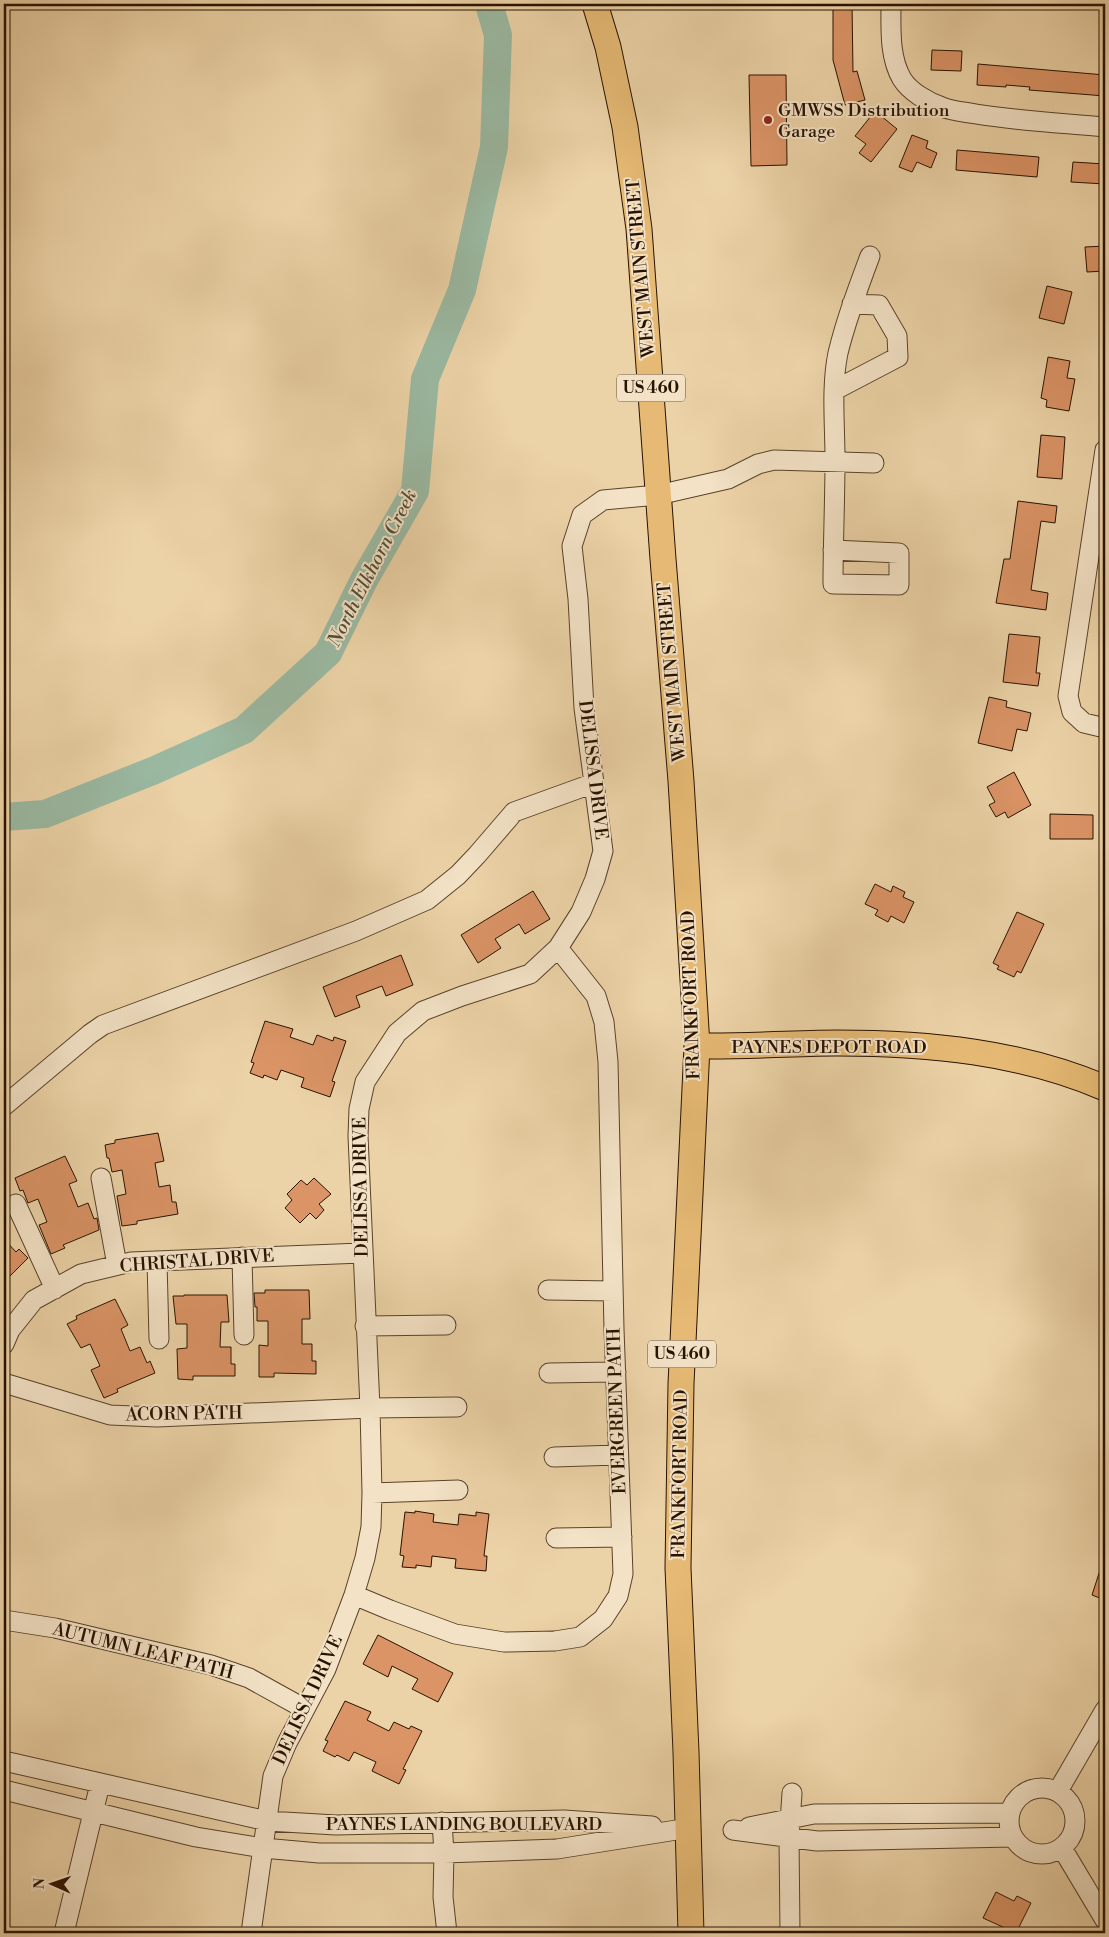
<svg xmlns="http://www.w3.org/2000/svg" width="1109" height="1937" font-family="'Libre Bodoni',serif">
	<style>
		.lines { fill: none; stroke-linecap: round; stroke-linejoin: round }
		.river { stroke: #9ab9a2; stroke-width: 28 }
		.building { fill: #db9466; stroke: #281200 }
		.minor-casing { stroke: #59422a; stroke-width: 21 }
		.major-casing { stroke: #281200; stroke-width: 27 }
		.minor { stroke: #f3e2c6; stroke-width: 19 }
		.major { stroke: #e6ba74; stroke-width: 25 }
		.poi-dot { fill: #8f2418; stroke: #f3e2c6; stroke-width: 2 }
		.labels { text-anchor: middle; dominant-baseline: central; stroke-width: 4; stroke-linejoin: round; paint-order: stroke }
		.shield { fill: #f3e2c6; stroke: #65503b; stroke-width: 1 }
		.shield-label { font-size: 16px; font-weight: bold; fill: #281200 }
		.poi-label { font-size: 18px; fill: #281200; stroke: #f3e2c6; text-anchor: start }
		.street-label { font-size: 18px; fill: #281200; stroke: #f3e2c6 }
		.water-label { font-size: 19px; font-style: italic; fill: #504c39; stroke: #f3e2c6 }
	</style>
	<rect width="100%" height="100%" fill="#ecd3a7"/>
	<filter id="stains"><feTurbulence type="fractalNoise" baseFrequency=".004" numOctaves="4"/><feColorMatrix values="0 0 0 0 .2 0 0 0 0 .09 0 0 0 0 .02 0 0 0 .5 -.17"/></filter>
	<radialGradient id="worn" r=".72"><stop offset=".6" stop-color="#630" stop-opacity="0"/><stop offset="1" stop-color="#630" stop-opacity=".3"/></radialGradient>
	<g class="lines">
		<!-- river -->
		<path class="river" d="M4 817 45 814 155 770 244 730 328 653 364 580 415 491 425 379 462 290 494 147 498 35 489 4"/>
	</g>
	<!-- building -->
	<path class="building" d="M833 4H852L853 72 857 71 865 100 845 105 833 60Z
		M932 50 962 51 961 71 931 70Z
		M978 64 1105 75V96L1029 90 1030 87 1006 85V87L977 85Z
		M749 75H786L787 165 751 166Z
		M875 111 897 129 871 162 859 153 866 144 855 136Z
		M912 135 928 141 926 148 937 153 931 168 917 162 912 172 899 167Z
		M957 150 1039 157 1037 177 956 170Z
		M1073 162 1105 164V184L1071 182Z
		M1105 246V271L1087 272 1085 247Z
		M1047 286 1072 292 1064 324 1039 318Z
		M1048 357 1070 361 1067 378 1075 379 1069 411 1046 407 1047 400 1041 398Z
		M1041 435 1065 437 1062 479 1037 477Z
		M1018 501 1057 506 1055 523 1041 521 1031 590 1048 593 1046 610 996 603 1004 559H1010Z
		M1009 634 1040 637 1036 673H1040L1038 686 1003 682Z
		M989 697 1007 701 1006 707 1031 713 1027 731 1017 729 1012 751 978 743Z
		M1014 772 1031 805 1008 818 1005 812 996 817 989 805 995 802 987 787Z
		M1050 814 1093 815V839H1050Z
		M875 884 891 892 893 886 905 892 903 897 914 902 904 923 891 916 888 922 875 915 878 910 865 904Z
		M533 891 550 919 525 934 519 924 495 939 501 948 478 963 461 935Z
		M1017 912 1044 924 1021 973 1017 971 1014 977 997 969 999 966 993 963Z
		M401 955 413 985 386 996 382 986 356 996 360 1007 335 1017 323 987Z
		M265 1021 293 1029 290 1037 313 1045 317 1035 333 1041 334 1037 346 1041 332 1081 335 1082 330 1097 301 1087 304 1078 281 1070 277 1080 264 1075 263 1078 250 1073 254 1063 251 1062Z
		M158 1133 164 1161 155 1163 159 1187 170 1185 172 1202H176L178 1214 137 1221V1224L122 1226 117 1196 126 1194 122 1170 112 1172 109 1158H107L105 1145 115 1143V1140Z
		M65 1156 77 1181 69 1184 78 1207 88 1203 94 1219 97 1218 99 1230 63 1245 65 1248 51 1254 39 1225 47 1222 38 1199 28 1203 23 1190 20 1191 15 1178Z
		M314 1178 331 1194 319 1204 324 1210 316 1219 310 1213 300 1223 285 1208 292 1200 287 1194 301 1180 307 1185Z
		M4 1239 16 1252 19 1249 28 1258 4 1282Z
		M265 1290H309L310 1319H302V1344H312V1361H316V1374L274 1373V1377H259V1345L268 1346V1321H257V1307H255L254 1293H265Z
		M184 1295H227L229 1322H221L220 1347H231V1364H235V1376H193V1380L178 1379 177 1349 187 1348V1324H176L173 1296H184Z
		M115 1299 128 1325 121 1329 130 1351 140 1347 147 1363 150 1361 155 1373 117 1389 118 1392 104 1398 91 1370 100 1366 90 1344 81 1348 67 1324 77 1319 76 1316Z
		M415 1511 434 1514 433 1522 458 1525 459 1514 476 1516V1512L489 1514 484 1556H487L486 1571 455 1568 456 1559 432 1556 431 1567 416 1565V1568L402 1567 404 1556 400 1555 405 1512 415 1513Z
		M1103 1561 1105 1562V1600L1092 1595Z
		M378 1635 453 1673 438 1702 412 1689 418 1679 392 1666 388 1677 363 1664Z
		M345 1701 371 1712 367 1720 389 1731 394 1722 409 1729 411 1726 422 1731 403 1769 406 1770 399 1784 372 1771 376 1762 354 1752 349 1761 337 1755 335 1757 323 1751 328 1741 325 1740Z
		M996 1892 1014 1901 1017 1896 1031 1903 1016 1933 983 1918Z"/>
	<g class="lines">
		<!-- minor casing -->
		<g class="minor-casing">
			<path id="minor" d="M891 4C891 28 889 57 902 79 910 92 928 102 942 107 952 111 965 112 976 114 1019 121 1062 123 1105 127
				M835 390 898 357 897 336 879 305 852 304
				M1105 450 1068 696 1072 712 1084 723 1105 728
				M833 550 899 553V585L833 584C833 543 835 501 835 459 835 425 831 387 838 353 846 320 858 288 870 256
				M4 1106 90 1034 103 1025 356 931 427 900 458 875 477 855 514 812 594 783
				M101 1178 117 1265
				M16 1204 55 1289
				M242 1257 244 1335
				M157 1261 159 1339
				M548 1290 613 1291
				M365 1326 446 1325
				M4 1344 10 1330 34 1300 81 1274 131 1262 362 1253
				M549 1373 616 1372
				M4 1383 110 1415 157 1417 370 1408 457 1407
				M554 1457 618 1455
				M372 1493 458 1490
				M556 1538 622 1537
				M354 1595 390 1610 455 1634 504 1642 555 1641 580 1637 603 1619 618 1596 623 1574 614 1329 608 1062 604 1022 596 996 558 948
				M4 1620 55 1628 211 1665 249 1678 305 1709
				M4 1761 267 1821 336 1825 564 1820 652 1826
				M1009 1821a33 33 0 1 1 66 0a33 33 0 1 1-66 0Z
				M4 1790 196 1837 263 1848 319 1853H444L557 1849 689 1828
				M1058 1791 1105 1710
				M442 1822 444 1853 443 1897 447 1933
				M749 1827 814 1814 1010 1813
				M733 1830 817 1841 1013 1837
				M1062 1848 1105 1920
				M64 1933 100 1784
				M251 1933 273 1776 287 1743 326 1669 354 1595 365 1558 371 1527 372 1493 370 1408 358 1136 359 1109 365 1082 397 1033 423 1011 462 996 530 974 558 948 581 912 595 879 603 851 584 708 578 599 572 546 582 515 603 500 658 495 728 479 758 464 774 460 874 463
				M790 1933 789 1838 792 1793"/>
		</g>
		<!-- major casing -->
		<g class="major-casing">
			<path id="major" d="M595 4 608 47 625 127 639 229 663 559 681 781 697 1046 681 1384 678 1568 686 1752 691 1933
				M697 1046C744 1047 790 1043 837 1043 929 1043 1021 1052 1105 1088"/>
		</g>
		<!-- minor -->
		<use href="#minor" class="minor"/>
		<!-- major -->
		<use href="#major" class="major"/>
	</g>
	<!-- markers -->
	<circle class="poi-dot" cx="768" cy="120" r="5"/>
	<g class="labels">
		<!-- shield labels -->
		<g class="shield">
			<rect x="617" y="374.5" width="68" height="27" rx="4"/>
			<rect x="648" y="1340.5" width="68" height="27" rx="4"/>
		</g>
		<g class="shield-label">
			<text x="651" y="388">US 460</text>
			<text x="682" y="1354">US 460</text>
		</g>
		<!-- poi labels -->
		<g class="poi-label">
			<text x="778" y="110">GMWSS Distribution<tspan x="778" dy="21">Garage</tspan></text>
		</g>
		<!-- street labels -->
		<g class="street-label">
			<text transform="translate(641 268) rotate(-95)">WEST MAIN STREET</text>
			<text transform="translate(672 672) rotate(-95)">WEST MAIN STREET</text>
			<text transform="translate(593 770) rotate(83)">DELISSA DRIVE</text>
			<text transform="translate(691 995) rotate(-92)">FRANKFORT ROAD</text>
			<text x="829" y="1047">PAYNES DEPOT ROAD</text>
			<text transform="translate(361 1187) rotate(-91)">DELISSA DRIVE</text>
			<text transform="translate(197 1261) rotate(-4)">CHRISTAL DRIVE</text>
			<text transform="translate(617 1411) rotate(-92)">EVERGREEN PATH</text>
			<text transform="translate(184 1414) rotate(-1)">ACORN PATH</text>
			<text transform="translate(680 1474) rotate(-89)">FRANKFORT ROAD</text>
			<text transform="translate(143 1651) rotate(14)">AUTUMN LEAF PATH</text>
			<text transform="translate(308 1700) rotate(-65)">DELISSA DRIVE</text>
			<text x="464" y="1824">PAYNES LANDING BOULEVARD</text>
		</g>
		<!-- water labels -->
		<g class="water-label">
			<text transform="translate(372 568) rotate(-63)">North Elkhorn Creek</text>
		</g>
	</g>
	<!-- margin -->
	<rect width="1109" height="1937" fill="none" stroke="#ecd3a7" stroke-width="20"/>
	<rect x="5" y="5" width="1099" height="1927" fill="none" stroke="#281200" stroke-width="2.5"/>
	<rect x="10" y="10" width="1089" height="1917" fill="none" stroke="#281200"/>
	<!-- north arrow -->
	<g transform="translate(52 1884) rotate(272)" stroke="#f3e2c6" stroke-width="4" paint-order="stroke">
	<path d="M0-4L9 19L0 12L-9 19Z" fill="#281200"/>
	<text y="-8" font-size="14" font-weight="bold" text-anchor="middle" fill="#281200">N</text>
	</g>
	<rect width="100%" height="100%" filter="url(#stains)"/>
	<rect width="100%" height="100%" fill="url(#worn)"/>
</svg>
